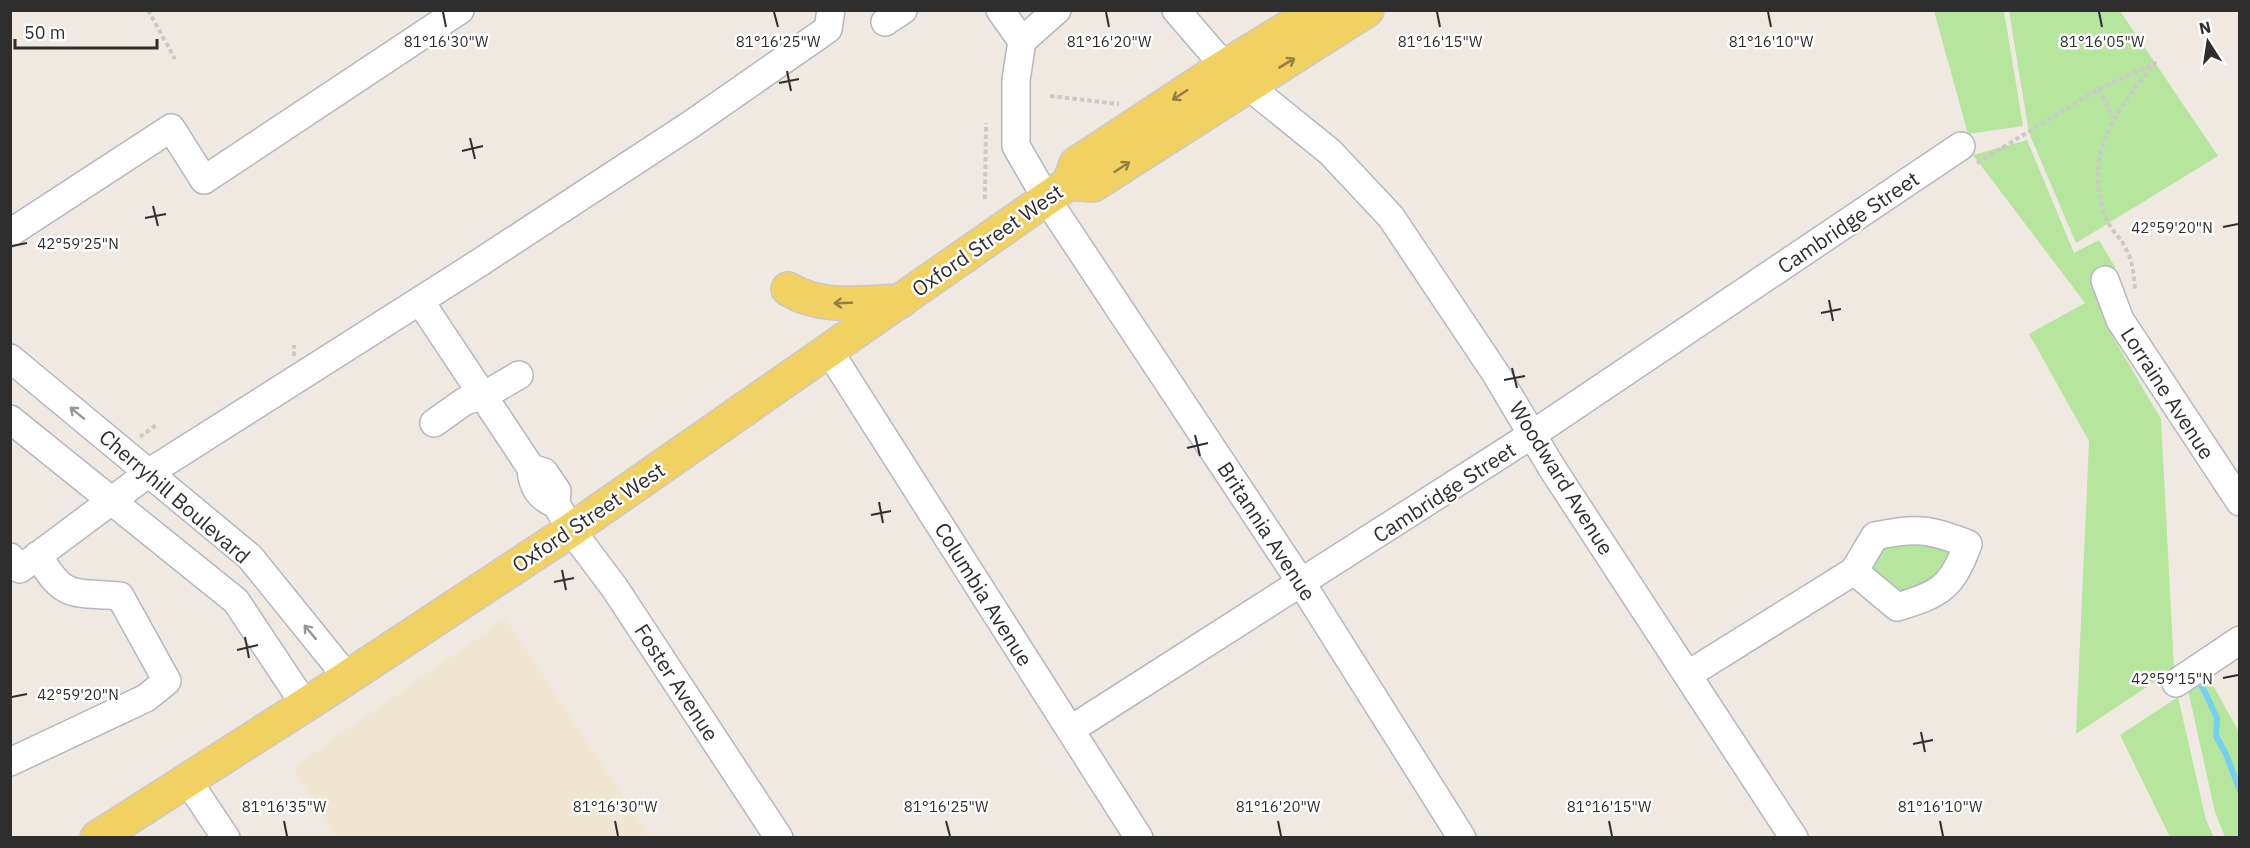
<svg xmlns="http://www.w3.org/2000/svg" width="2250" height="848" font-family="'IBM Plex Sans',sans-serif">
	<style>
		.education { fill: #f0e6d1 }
		.green { fill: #b6e59e }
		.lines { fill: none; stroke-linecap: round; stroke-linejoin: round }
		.stream { stroke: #75cff0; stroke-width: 6 }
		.minor-casing { stroke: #b4b7c1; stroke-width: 30 }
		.major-casing { stroke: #c9c9c9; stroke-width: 36 }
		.path { stroke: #c9c9c9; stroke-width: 4; stroke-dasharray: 4.5 3; stroke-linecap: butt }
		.minor { stroke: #fff; stroke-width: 27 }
		.major { stroke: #f2d163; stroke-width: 33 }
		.oneway { stroke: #908048 }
		.oneway2 { stroke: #969696 }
		.ticks { fill: none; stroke: #2e2e2e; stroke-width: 2 }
		.labels { text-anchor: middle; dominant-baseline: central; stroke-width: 5; stroke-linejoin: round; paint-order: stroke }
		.street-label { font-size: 21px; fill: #2e2e2e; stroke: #fff }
		.ticks-label { font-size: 15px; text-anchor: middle; fill: #2e2e2e; stroke: #fff; stroke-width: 5; stroke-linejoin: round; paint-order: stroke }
	</style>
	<rect width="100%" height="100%" fill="#efe9e1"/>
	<!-- education -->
	<path class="education" d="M505 619 650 837H336L293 768Z"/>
	<!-- green -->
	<path class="green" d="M1934 11H2004L2023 126 1968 134Z
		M2009 11H2120L2218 156 2076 243 2029 133Z
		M2027 140 2074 253 2099 240 2115 267 2114 312 2110 332 2161 419 2174 669 2076 734 2089 441 2029 334 2085 303 1973 155Z
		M1891 536 1955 552 1946 574 1899 592 1876 575 1867 562Z
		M2210 680 2239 732V837H2225L2215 812 2188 690Z
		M2178 697 2206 820 2214 837H2170L2120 735Z"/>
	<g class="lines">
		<!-- stream -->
		<path class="stream" d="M2201 684 2217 718 2216 736 2226 754 2240 791"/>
		<!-- minor casing -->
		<g class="minor-casing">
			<path id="minor" d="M1000 10 1022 41
				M1057 10 1022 41 1016 80V146L1046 198 1302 584 1462 838
				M1176 10 1225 67 1330 152 1391 217 1496 374 1552 468 1794 838
				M885 22 903 10
				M10 233 171 128 204 180 460 10
				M2105 280 2120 320 2240 502
				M420 301 531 468
				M829 351 1139 838
				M10 358 250 557 347 677
				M10 419 236 601 305 705
				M434 423 465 401 485 395 519 375
				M556 504C539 498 532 487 531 468L544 472 557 491 556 504 571 530 614 587 779 838
				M10 557 20 569 150 472 479 263 690 125 828 29 831 10
				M1689 674 1854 571 1875 536C1915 527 1930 529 1968 544 1952 587 1941 594 1897 607L1854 571
				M2176 683 2240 640
				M1070 730 1533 434 1961 146
				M10 762 146 698 167 681 120 596C72 592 64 600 38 555
				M188 781 226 838"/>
		</g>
		<!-- major casing -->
		<g class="major-casing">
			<path id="major" d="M1069 183 1093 185 1367 10
				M788 289C823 310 861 302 901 301
				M97 838 327 691 571 530 1069 183 1076 164 1211 75 1317 10"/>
		</g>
		<!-- path -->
		<path class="path" d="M148 10 175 59
			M2099 89 2113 117
			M1050 96 1119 104
			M1977 163 2099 89 2155 63C2117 110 2080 156 2107 220 2111 230 2120 237 2125 247 2133 261 2134 276 2135 291
			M985 199 986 123
			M294 356V345
			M140 437 156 425"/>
		<!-- minor -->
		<use href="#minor" class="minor"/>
		<!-- major -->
		<use href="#major" class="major"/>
	</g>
	<!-- one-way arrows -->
	<defs><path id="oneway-shaft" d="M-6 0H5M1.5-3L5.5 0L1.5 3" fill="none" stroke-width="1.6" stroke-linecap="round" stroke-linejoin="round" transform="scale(1.5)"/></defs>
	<g class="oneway">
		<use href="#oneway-shaft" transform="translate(1287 63) rotate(-31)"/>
		<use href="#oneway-shaft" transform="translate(1180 95) rotate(147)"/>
		<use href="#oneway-shaft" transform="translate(1122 167) rotate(-33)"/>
		<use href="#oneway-shaft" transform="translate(843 303) rotate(178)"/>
	</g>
	<g class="oneway2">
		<use href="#oneway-shaft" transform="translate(77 413) rotate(-141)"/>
		<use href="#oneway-shaft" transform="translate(310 632) rotate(-130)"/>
	</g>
	<!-- ticks -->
	<path class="ticks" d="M443 12 446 27M774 12 778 27M1106 12 1109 27M1437 12 1440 27M1768 12 1771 27M2099 12 2102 27M787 71 791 91M779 83 799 79M470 138 475 159M462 151 483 146M153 206 158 226M145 218 166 214M2223 227 2238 224M12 246 27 243M1829 300 1833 321M1821 313 1841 309M1512 368 1517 388M1504 380 1525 376M1195 435 1200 456M1187 448 1208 443M879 502 883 523M871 515 891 511M562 570 566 590M554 582 574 578M245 637 249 658M237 650 258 645M2223 678 2238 675M12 697 27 694M1921 732 1925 752M1913 744 1933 740M284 821 287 836M615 821 618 836M946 821 950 836M1278 821 1281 836M1609 821 1612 836M1940 821 1943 836"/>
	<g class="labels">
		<!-- street labels -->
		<g class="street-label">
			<text transform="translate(1848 222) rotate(-34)">Cambridge Street</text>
			<text transform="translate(987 240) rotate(-35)">Oxford Street West</text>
			<text transform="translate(2168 393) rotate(57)">Lorraine Avenue</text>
			<text transform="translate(1562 478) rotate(58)">Woodward Avenue</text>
			<text transform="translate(1444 492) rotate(-33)">Cambridge Street</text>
			<text transform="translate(175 496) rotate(41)">Cherryhill Boulevard</text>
			<text transform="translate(588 517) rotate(-34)">Oxford Street West</text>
			<text transform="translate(1267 531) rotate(57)">Britannia Avenue</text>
			<text transform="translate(984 594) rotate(58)">Columbia Avenue</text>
			<text transform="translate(677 682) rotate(57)">Foster Avenue</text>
		</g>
	</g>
	<g class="ticks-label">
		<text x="446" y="47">81°16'30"W</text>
		<text x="778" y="47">81°16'25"W</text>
		<text x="1109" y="47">81°16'20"W</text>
		<text x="1440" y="47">81°16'15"W</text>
		<text x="1771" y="47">81°16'10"W</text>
		<text x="2102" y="47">81°16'05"W</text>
		<text x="2172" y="233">42°59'20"N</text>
		<text x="78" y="249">42°59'25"N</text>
		<text x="2172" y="684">42°59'15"N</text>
		<text x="78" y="700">42°59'20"N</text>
		<text x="284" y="812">81°16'35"W</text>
		<text x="615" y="812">81°16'30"W</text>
		<text x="946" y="812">81°16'25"W</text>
		<text x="1278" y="812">81°16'20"W</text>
		<text x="1609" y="812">81°16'15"W</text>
		<text x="1940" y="812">81°16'10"W</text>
	</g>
	<!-- border -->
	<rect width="2250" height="848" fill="none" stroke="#2e2e2e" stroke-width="24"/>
	<!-- north arrow -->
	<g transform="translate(2208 42) rotate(348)" stroke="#ffffff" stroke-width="4.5" paint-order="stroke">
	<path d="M0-4.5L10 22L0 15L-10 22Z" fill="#2e2e2e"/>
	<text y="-9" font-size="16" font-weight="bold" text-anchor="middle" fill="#2e2e2e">N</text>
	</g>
	<!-- scale -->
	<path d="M15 39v9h142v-9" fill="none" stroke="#2e2e2e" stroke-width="3"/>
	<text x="24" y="39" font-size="18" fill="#2e2e2e" stroke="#ffffff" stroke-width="4.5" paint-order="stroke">50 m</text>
</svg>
